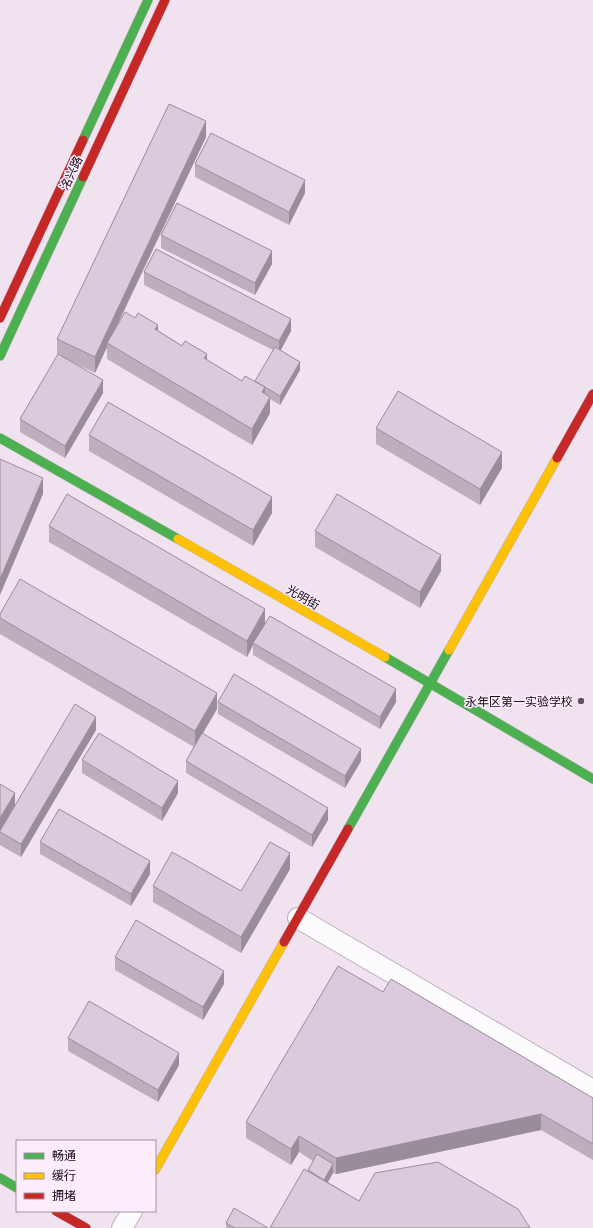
<svg xmlns="http://www.w3.org/2000/svg" width="593" height="1228" font-family="'IBM Plex Sans','Noto Sans SC',sans-serif">
	<style>
		.lines { fill: none; stroke-linecap: round; stroke-linejoin: round }
		.street-casing { stroke: #bdb3bd; stroke-width: 22 }
		.fast-casing { stroke: #bdb3bd; stroke-width: 10 }
		.slow-casing { stroke: #bdb3bd; stroke-width: 10 }
		.jam-casing { stroke: #bdb3bd; stroke-width: 10 }
		.street { stroke: #fdfbfd; stroke-width: 20 }
		.fast { stroke: #4caf50; stroke-width: 9 }
		.slow { stroke: #ffc107; stroke-width: 9 }
		.jam { stroke: #c62828; stroke-width: 9 }
		.wall { fill: #bcaebc }
		.shaded-wall { fill: #998d99 }
		.building { fill: #dbcadb; stroke: #998d99 }
		.poi-dot { fill: #60555f; stroke: #fdedfc; stroke-width: 1.5 }
		.labels { text-anchor: middle; dominant-baseline: central; stroke-width: 3; stroke-linejoin: round; paint-order: stroke }
		.street-label { font-size: 12px; fill: #120912; stroke: #fdedfc }
		.poi-label { font-size: 12px; fill: #120912; stroke: #fdedfc; text-anchor: end }
	</style>
	<rect width="100%" height="100%" fill="#f0e2ef"/>
	<g class="lines">
		<!-- street casing -->
		<g class="street-casing">
			<path id="street" d="M298 918 593 1090
				M122 1228 132 1211"/>
		</g>
		<!-- fast casing -->
		<g class="fast-casing">
			<path id="fast" d="M83 140 148 0
				M0 356 83 177
				M0 438 178 539
				M385 657 593 779
				M348 829 449 650
				M0 1178 17 1188"/>
		</g>
		<!-- slow casing -->
		<g class="slow-casing">
			<path id="slow" d="M178 539 385 657
				M449 650 557 458
				M155 1170 284 942"/>
		</g>
		<!-- jam casing -->
		<g class="jam-casing">
			<path id="jam" d="M83 177 165 0
				M0 318 83 140
				M557 458 593 394
				M284 942 348 829
				M56 1211 86 1228"/>
		</g>
		<!-- street -->
		<use href="#street" class="street"/>
		<!-- fast -->
		<use href="#fast" class="fast"/>
		<!-- slow -->
		<use href="#slow" class="slow"/>
		<!-- jam -->
		<use href="#jam" class="jam"/>
	</g>
	<!-- wall -->
	<path class="wall" d="M206 137 116 328 158 331 242 381 255 382 273 350 144 285V272L291 331 281 350 300 370 280 405 270 399V413L252 445 107 359V347L95 373 72 362 103 393 65 458 20 432V419L58 355H57V339Z
		M195 164 305 193 289 225 195 177Z
		M161 235 272 264 255 295 161 248Z
		M376 428 502 468 480 505 376 444Z
		M89 435 272 513 253 546 89 451Z
		M49 526 265 623 396 702 380 729 253 655V645L247 657 49 542Z
		M315 531 441 571 420 608 315 547Z
		M0 614 217 709 202 734 328 820 312 847 186 773V761L194 747 0 634Z
		M218 702 361 761 345 788 218 714Z
		M96 730 21 857 0 845V831Z
		M82 760 178 793 162 821 82 773Z
		M40 842 150 874 131 906 40 854Z
		M290 869 241 953 153 902V886L241 891Z
		M115 957 224 984 203 1020 115 970Z
		M383 992 593 1098V1160L541 1130 336 1174 333 1173 328 1182 359 1201 518 1209 270 1228 308 1170 313 1161 299 1152 291 1165 246 1138V1122Z
		M68 1038 179 1065 158 1102 68 1051Z
		M226 1223 268 1228H226Z"/>
	<!-- shaded-wall -->
	<path class="shaded-wall" d="M206 121V137L108 344 107 343V347L95 373V357Z
		M305 180V193L289 225V212Z
		M272 251V264L255 295V283Z
		M291 319V331L279 353V341Z
		M158 325V341L155 329Z
		M207 354V370L204 358Z
		M300 362V370L280 405V396Z
		M103 380V393L65 458V446Z
		M265 387V404L262 392Z
		M270 397V413L252 445V429Z
		M502 452V468L480 505V489Z
		M43 478V494L0 595V579Z
		M272 497V513L253 546V530Z
		M441 555V571L420 608V592Z
		M265 609V625L253 643V645L247 657V641Z
		M396 689V702L380 729V717Z
		M217 693V709L195 747V731Z
		M96 717V730L21 857V844Z
		M361 749V761L345 788V776Z
		M178 781V793L162 821V808Z
		M15 793V805L0 831V818Z
		M328 808V820L312 847V835Z
		M290 853V869L241 953V937Z
		M150 861V874L131 906V894Z
		M224 971V984L203 1020V1007Z
		M179 1053V1065L158 1102V1090Z
		M541 1114V1130L336 1174V1158Z
		M299 1136V1152L291 1165V1149Z
		M333 1164V1173L321 1194V1186Z"/>
	<!-- building -->
	<path class="building" d="M169 104 206 121 95 357 57 339Z
		M211 133 305 180 289 212 195 164Z
		M177 203 272 251 255 283 161 235Z
		M156 249 291 319 279 341 144 272Z
		M125 312 135 318 138 313 158 325 155 329 182 346 185 341 207 354 204 358 242 381 245 376 265 387 262 392 270 397 252 429 107 343Z
		M275 347 300 362 280 396 255 381Z
		M58 354 103 380 65 446 20 419Z
		M398 391 502 452 480 489 376 428Z
		M108 402 272 497 253 530 89 435Z
		M0 459 43 478 0 579Z
		M67 494 265 609 247 641 49 526Z
		M337 494 441 555 420 592 315 531Z
		M20 579 217 693 195 731 0 618V614Z
		M270 616 396 689 380 717 253 643Z
		M234 674 361 749 345 776 218 702Z
		M75 704 96 717 21 844 0 832V831Z
		M99 733 178 781 162 808 82 760Z
		M202 733 328 808 312 835 186 761Z
		M0 784 15 793 0 818Z
		M59 809 150 861 131 894 40 842Z
		M270 842 290 853 241 937 153 886 172 852 241 891Z
		M136 920 224 971 203 1007 115 957Z
		M338 966 383 992 391 979 593 1098V1144L541 1114 336 1158 299 1136 291 1149 246 1122Z
		M89 1001 179 1053 158 1090 68 1038Z
		M317 1154 333 1164 324 1180 308 1170Z
		M438 1162 518 1209 530 1228H270L304 1169 359 1201 375 1173Z
		M234 1208 268 1228H235L226 1223Z"/>
	<!-- markers -->
	<circle class="poi-dot" cx="581" cy="701" r="4"/>
	<g class="labels">
		<!-- street labels -->
		<g class="street-label">
			<text transform="translate(71 173) rotate(-65)">洺兴路</text>
			<text transform="translate(303 597) rotate(30)">光明街</text>
		</g>
		<!-- poi labels -->
		<g class="poi-label">
			<text x="573" y="701">永年区第一实验学校</text>
		</g>
	</g>
	<!-- legend -->
	<rect x="16" y="1140" width="140" height="72" fill="#fdedfc" stroke="#9f929e"/>
	<rect x="24" y="1153" width="20" height="6" fill="#4caf50" stroke="#9f929e"/>
	<text x="52" y="1160" font-size="12" fill="#120912">畅通</text>
	<rect x="24" y="1173" width="20" height="6" fill="#ffc107" stroke="#9f929e"/>
	<text x="52" y="1180" font-size="12" fill="#120912">缓行</text>
	<rect x="24" y="1193" width="20" height="6" fill="#c62828" stroke="#9f929e"/>
	<text x="52" y="1200" font-size="12" fill="#120912">拥堵</text>
</svg>
